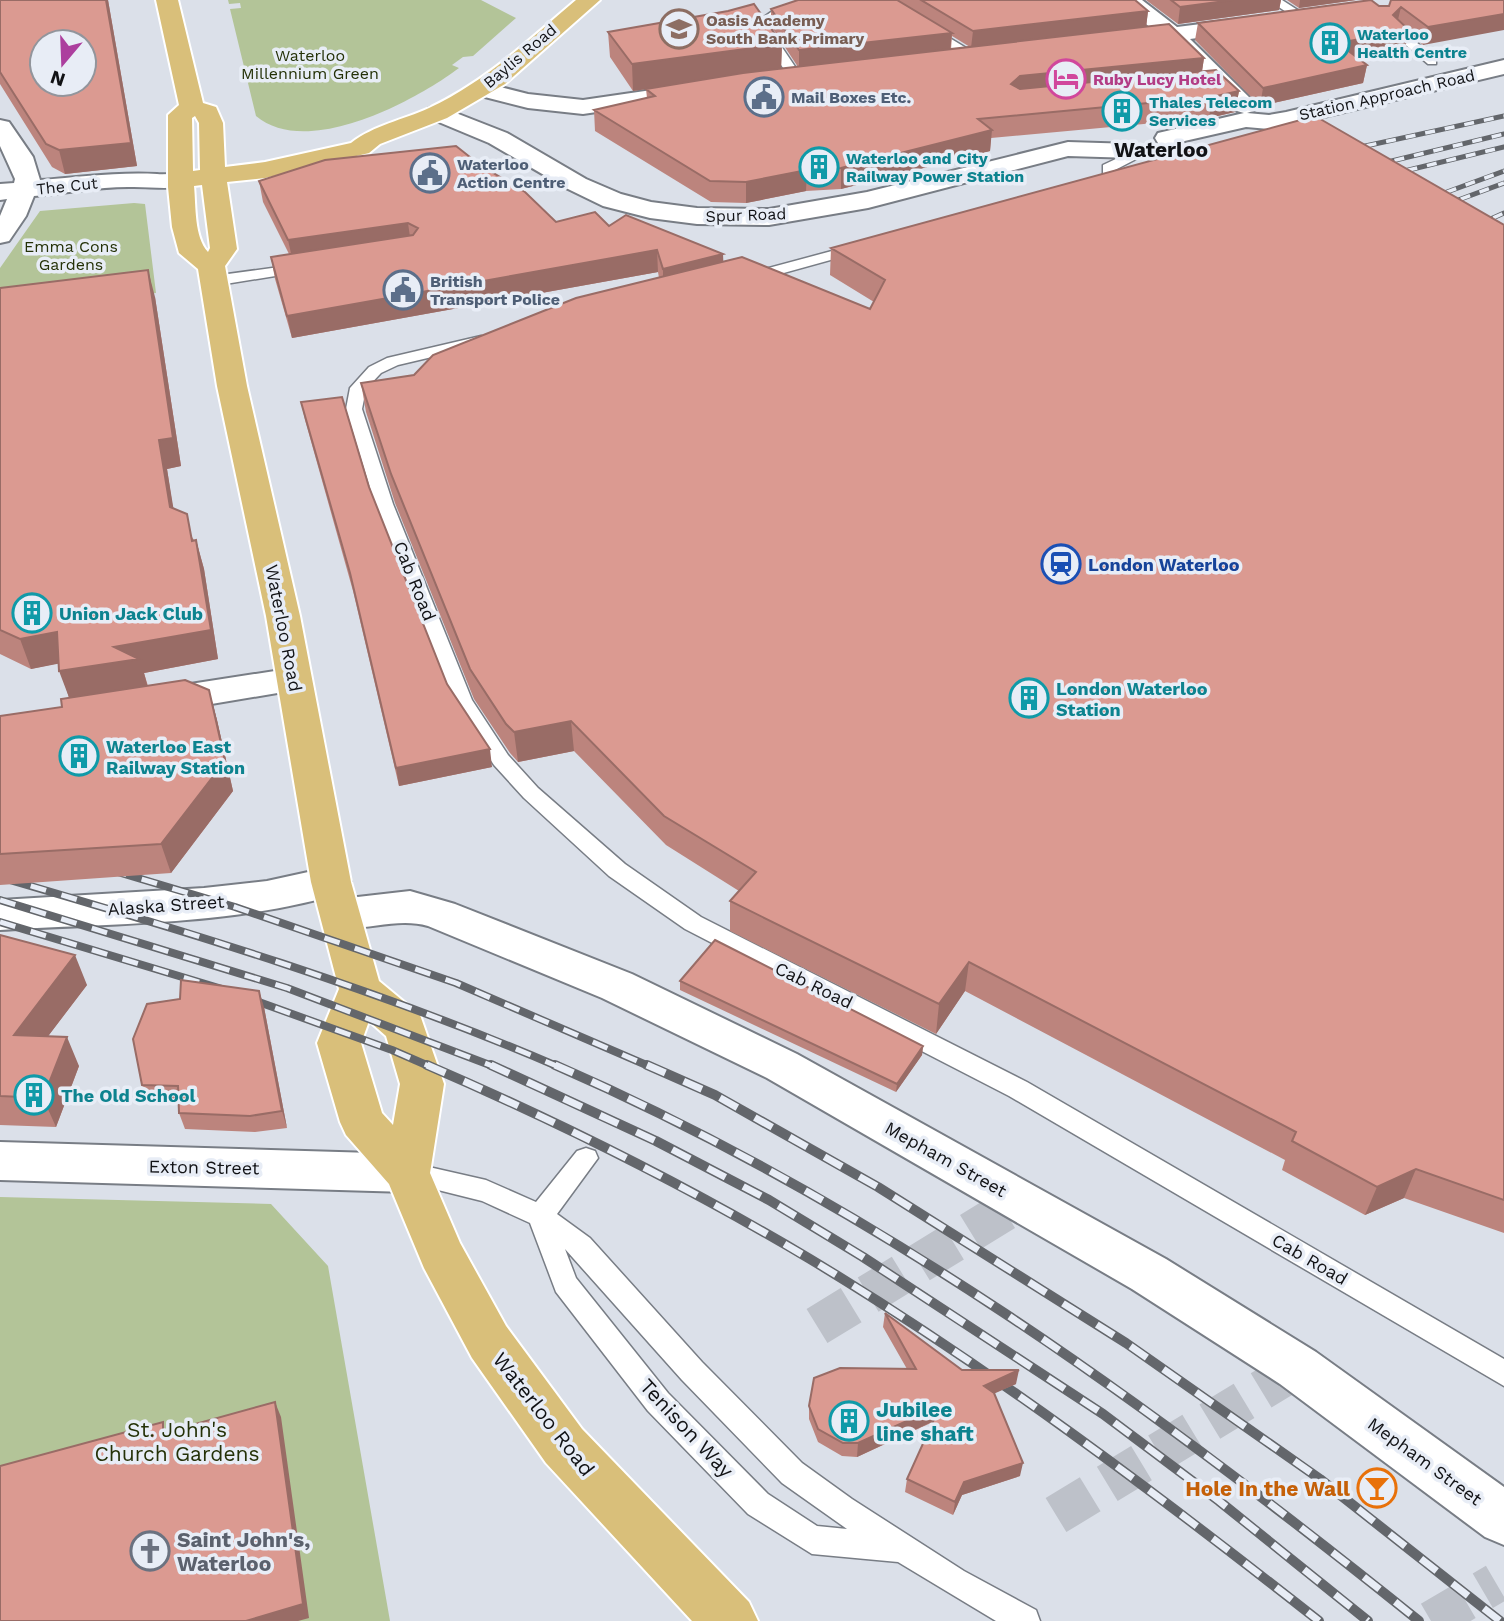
<svg xmlns="http://www.w3.org/2000/svg" width="1504" height="1621" font-family="'Work Sans',sans-serif">
	<style>
		.green { fill: #b3c498 }
		.lines { fill: none; stroke-linecap: round; stroke-linejoin: round }
		.pedestrian-tunnel { stroke: #bdc1c9; stroke-width: 40; stroke-dasharray: 40 20; stroke-linecap: butt }
		.service-casing { stroke: #787d85; stroke-width: 3 }
		.minor-casing { stroke: #787d85; stroke-width: 4 }
		.primary-casing { stroke: #fff; stroke-width: 4 }
		.service { fill: #fff; fill-rule: evenodd }
		.minor { fill: #fff; fill-rule: evenodd }
		.primary { fill: #d9bf7a; fill-rule: evenodd }
		.rail-far2-casing { stroke: #63666b; stroke-width: 5 }
		.rail-far1-casing { stroke: #63666b; stroke-width: 8 }
		.rail-casing { stroke: #63666b; stroke-width: 10 }
		.rail-far2 { stroke: #e8edf6; stroke-width: 3.5; stroke-dasharray: 10; stroke-linecap: butt }
		.rail-far1 { stroke: #e8edf6; stroke-width: 5; stroke-dasharray: 16; stroke-linecap: butt }
		.rail { stroke: #e8edf6; stroke-width: 7; stroke-dasharray: 20; stroke-linecap: butt }
		.wall { fill: #bc847d; fill-rule: evenodd }
		.shaded-wall { fill: #996c66 }
		.building { fill: #db9a91; stroke: #996c66; stroke-width: 2; fill-rule: evenodd }
		.labels { text-anchor: middle; dominant-baseline: central; stroke-width: 7; stroke-linejoin: round; paint-order: stroke }
		.far-education-label { font-size: 16px; font-weight: bold; fill: #785e54; stroke: #e8edf6; text-anchor: start }
		.far-culture-label { font-size: 16px; font-weight: bold; fill: #0d838f; stroke: #e8edf6; text-anchor: start }
		.far-park-label { font-size: 16px; fill: #243107; stroke: #e8edf6 }
		.far-street-label { font-size: 16px; fill: #111215; stroke: #e8edf6 }
		.far-hotel-label { font-size: 16px; font-weight: bold; fill: #b23c85; stroke: #e8edf6; text-anchor: start }
		.far-service-label { font-size: 16px; font-weight: bold; fill: #4e5e75; stroke: #e8edf6; text-anchor: start }
		.transit-label { font-size: 18px; font-weight: bold; fill: #164399; stroke: #e8edf6; text-anchor: start }
		.street-label { font-size: 18px; fill: #111215; stroke: #e8edf6 }
		.culture-label { font-size: 18px; font-weight: bold; fill: #0d838f; stroke: #e8edf6; text-anchor: start }
		.far-district-label { font-size: 21px; font-weight: bold; fill: #111215; stroke: #e8edf6 }
		.near-culture-label { font-size: 21px; font-weight: bold; fill: #0d838f; stroke: #e8edf6; text-anchor: start }
		.near-street-label { font-size: 21px; fill: #111215; stroke: #e8edf6 }
		.near-park-label { font-size: 21px; fill: #243107; stroke: #e8edf6 }
		.near-food-label { font-size: 21px; font-weight: bold; fill: #c56008; stroke: #e8edf6; text-anchor: end }
		.near-worship-label { font-size: 21px; font-weight: bold; fill: #5b616d; stroke: #e8edf6; text-anchor: start }
	</style>
	<rect width="100%" height="100%" fill="#dbe0e9"/>
	<!-- green -->
	<path class="green" d="M228 0H481L516 18 473 56 463 57 452 65 459 68C415 101 307 159 256 116L230 9 241 8 240 3 229 4Z
		M134 203 145 204 156 293 63 304 0 302V268L40 211Z
		M0 1197 271 1204 328 1266 390 1621H0Z"/>
	<g class="lines">
		<!-- pedestrian-tunnel -->
		<path class="pedestrian-tunnel" d="M817 1326 1021 1201
			M1056 1515 1298 1368
			M1431 1621 1496 1583"/>
		<!-- service casing -->
		<g class="service-casing">
			<path id="service" d="M808 0H826L782 16 767 25 802 77 796 81 791 80 754 24 774 10Z
				M873 0H887L981 57 975 61 971 60Z
				M1268 0H1282L1310 18 1300 21Z
				M1397 27 1436 58V64H1428L1393 34 1391 31Z
				M1135 150 1140 151V157L1115 170 1113 182H1103V165Z
				M858 244 863 245 865 248 863 251 751 282 743 277 746 274Z
				M301 264 308 268 306 271 213 286 205 281 213 276Z
				M481 336 487 338 489 341 487 344 398 365 381 373 366 389 362 409 393 504 472 700 508 755 538 788 625 864 701 917 1027 1082 1504 1359V1386L1009 1096 685 929 609 876 524 798 494 765 452 701 375 504 346 409 350 388 369 367 387 358Z
				M586 1148 595 1151 598 1158 557 1214 590 1238 702 1362 802 1463 852 1499 964 1571 1036 1610 1040 1621H996L898 1562 812 1554 748 1514 648 1411 556 1292 530 1223 482 1201 398 1180 394 1173 398 1166 407 1162 486 1180 536 1202 577 1151ZM565 1249 682 1380 782 1483 847 1529 817 1526 768 1494 668 1393 576 1278Z"/>
		</g>
		<!-- minor casing -->
		<g class="minor-casing">
			<path id="minor" d="M1117 0H1142L1177 27 1249 18 1257 20 1260 25 1257 30 1190 39 1253 101 1257 106 1253 111 1247 113 1269 115 1286 112 1504 60V74L1286 126 1269 129 1246 127 1167 145 1158 143 1155 138 1158 133 1244 113 1237 111 1167 41 1128 46 1120 44 1117 39 1120 34 1152 29Z
				M481 82 528 94 583 100 693 84 701 86 705 91 701 96 693 98 583 114 528 108 473 94 469 89 473 84Z
				M438 106 507 133 586 179 621 194 651 202 697 208 769 209 867 192 1068 142 1133 144 1142 146 1145 151 1142 156 1133 158 1068 156 868 208 769 225 697 224 650 218 603 206 568 189 489 143 429 118 426 113 429 108Z
				M0 120 9 122 33 157 40 180C80 177 117 172 157 174 168 175 179 172 190 175L194 180 190 185C170 190 154 187 134 187 102 186 67 193 34 196L26 216 9 241 0 243V216L7 199 0 200V184L14 183 15 179 0 146Z
				M294 668 307 672 312 680 307 688 158 713 145 710 140 701 145 692 158 689Z
				M331 867 345 872 351 882 345 892C235 926 114 923 0 930V900L204 888 267 881Z
				M410 891 455 904 632 974 797 1054 1166 1259 1316 1352 1504 1487V1545L1485 1537 1280 1384 1132 1289 767 1078 602 998 428 926C394 916 359 935 326 925L320 914 326 903 340 899Z
				M0 1142 407 1154 423 1159 430 1173 423 1187 407 1192 0 1180Z"/>
		</g>
		<!-- primary casing -->
		<g class="primary-casing">
			<path id="primary" d="M156 0H178L203 103 216 107 223 123 225 167 265 162 351 143C374 125 403 120 429 108 485 82 529 40 576 0H600L505 84 447 118 380 144 369 153 265 178 227 182 237 249 225 266 247 386 300 616 351 882 379 981 420 1015 444 1084 430 1173 460 1243 506 1326 582 1429 749 1602 758 1621H692L546 1463 472 1358 424 1268 389 1184 346 1135 340 1122 317 1043 339 989 311 882 266 616 217 386 198 269 179 253 172 227 168 187V115L179 105ZM195 116 199 123 200 170 193 171 192 118ZM202 185 210 248 208 252C194 237 196 206 194 186ZM369 1021 386 1036 400 1084 393 1125 382 1113 361 1043Z"/>
		</g>
		<!-- service -->
		<use href="#service" class="service"/>
		<!-- minor -->
		<use href="#minor" class="minor"/>
		<!-- primary -->
		<use href="#primary" class="primary"/>
		<!-- rail-far2 casing -->
		<g class="rail-far2-casing">
			<path id="rail-far2" d="M1347 150 1504 116
				M1375 165 1504 134
				M1388 175 1504 147
				M1428 199 1504 171
				M1442 206 1504 183
				M1475 226 1504 213"/>
		</g>
		<!-- rail-far1 casing -->
		<g class="rail-far1-casing">
			<path id="rail-far1" d="M111 870 235 907 456 983 651 1067
				M0 877C189 932 378 989 559 1067
				M0 900 287 988 495 1067
				M0 922 222 989
				M245 997 392 1050 431 1067"/>
		</g>
		<!-- rail casing -->
		<g class="rail-casing">
			<path id="rail" d="M427 1065C559 1122 687 1186 810 1259 989 1367 1155 1492 1319 1621
				M491 1065 656 1141 769 1200 863 1257 1103 1414 1219 1501 1368 1621
				M555 1065C872 1203 1151 1405 1419 1621
				M647 1065 715 1095 878 1187 1126 1343 1320 1479 1500 1621"/>
		</g>
		<!-- rail-far2 -->
		<use href="#rail-far2" class="rail-far2"/>
		<!-- rail-far1 -->
		<use href="#rail-far1" class="rail-far1"/>
		<!-- rail -->
		<use href="#rail" class="rail"/>
	</g>
	<!-- wall -->
	<path class="wall" d="M0 0H108L137 166 65 174 52 167 0 84Z
		M798 0H1135L1148 11 1146 27 1204 58 1202 71 1239 91 1235 112 1209 118 991 138 990 151 841 189 806 191 746 203 711 202 595 131 594 110 647 98 646 89 664 86 633 91 610 57 608 32 782 44 781 69 798 67 771 26V9ZM952 36 970 47 951 49Z
		M1146 0H1281L1279 10 1178 24Z
		M1287 0H1356L1299 8Z
		M1504 0 1423 45 1409 33 1405 48 1356 57 1367 65 1363 83 1260 106 1195 40 1198 23 1379 6H1389Z
		M480 165 556 222 609 226 870 309 874 302 830 275 831 248 1504 225V1233L1404 1198 1365 1215 1282 1170 1285 1160 965 991 936 1034 730 931V901L739 891 666 845 574 751 518 762 510 753 474 699 395 503 366 412 361 383 414 375 659 278 658 272 292 338 275 279 271 257 289 254 263 202 259 181Z
		M0 288 155 297 181 466 167 469 173 509 194 540H196L204 569 218 659 144 673 148 686 209 690 217 720 233 791 171 873 0 885V716L62 707 69 698 59 663 31 669 0 654Z
		M301 402 369 487 447 684 492 767 399 786 353 591 305 420Z
		M0 935 87 985 48 1036 79 1066 56 1127 0 1125Z
		M680 981 923 1046 922 1055 896 1092 680 990Z
		M264 1007 287 1128 255 1132 185 1129 179 1113 178 1102H148L142 1085Z
		M885 1313 962 1370 1016 1384 994 1393 1020 1476 962 1495 953 1515 905 1492 907 1479 933 1422 857 1457 842 1456 818 1442 809 1419V1406L907 1369 883 1327Z"/>
	<!-- shaded-wall -->
	<path class="shaded-wall" d="M106 0H108L137 166 65 174 59 150Z
		M1233 0H1281L1279 10 1178 24 1180 7Z
		M1300 0H1356L1299 8Z
		M1401 7 1397 24 1393 15Z
		M1148 11 1146 28 971 48 973 31Z
		M1504 14V30L1423 45 1428 27Z
		M1409 30 1405 48 1334 60 1338 43Z
		M952 33 950 51 799 68V50Z
		M782 44 781 70 633 91 632 64Z
		M1204 58 1201 78 1009 104 1011 84 1020 76Z
		M1367 65 1363 83 1260 106 1263 88Z
		M1239 91 1235 112 1209 118 1212 97Z
		M992 130 990 151 841 189V168Z
		M807 170 806 191 746 203V182Z
		M408 223 411 244 293 262 288 240Z
		M657 250 658 272 292 338 287 316Z
		M723 254 724 276 663 291V269Z
		M148 270 155 297 181 466 167 469 178 536 170 507 159 440Z
		M196 540 204 569 218 659 144 673 148 688 70 700 59 671 114 647Z
		M57 632 67 662 31 669 20 639Z
		M209 690 217 720 233 791 171 873 161 844Z
		M571 721 574 751 518 762 514 732Z
		M490 749 492 767 399 786 396 768Z
		M75 955 87 985 27 1064 14 1035Z
		M969 962 965 991 936 1034 939 1004Z
		M259 991 264 1007 287 1128 282 1111Z
		M67 1037 79 1066 56 1127 43 1098Z
		M923 1046 922 1055 896 1092 897 1084Z
		M1416 1169 1404 1198 1365 1215 1377 1187Z
		M1019 1370 1016 1384 982 1399 984 1386Z
		M275 1402 281 1417 309 1618 298 1621H246Z
		M940 1406 938 1419 857 1457 858 1443Z
		M1023 1463 1020 1476 962 1495 953 1515 955 1502 964 1482Z"/>
	<!-- building -->
	<path class="building" d="M0 0H106L131 143 59 150 46 144 0 72ZM42 42H84V84H42Z
		M798 0H897L952 33 799 50 771 9Z
		M921 0H1135L1148 11 973 31Z
		M1171 0H1233L1180 7Z
		M1371 0 1379 6H1389L1391 0H1504V14L1428 27 1401 7 1393 15 1409 30 1338 43 1367 65 1263 88 1198 23Z
		M754 4 782 44 632 64 608 32 728 11Z
		M1169 24 1204 58 1020 76 1011 84 1020 89 1216 70 1239 91 1212 97 978 119 992 130 841 168 807 170 746 182 710 181 594 110 655 96 646 89 743 73Z
		M1315 116 1504 225V1200L1416 1169 1377 1187 1292 1141 1296 1132 969 962 939 1004 730 901 756 872 664 816 571 721 514 732 506 724 470 669 391 474 361 383 414 375 433 355 576 298 742 257 870 309 885 280 831 248Z
		M456 146 480 165 525 192 556 222 595 212 609 226 626 215 723 254 663 269 657 250 287 316 271 257 413 235 418 228 408 223 288 240 259 181 325 160Z
		M148 270 173 438 159 440 170 507 187 514 192 541 196 540 211 630 114 647 139 659 59 671 57 632 20 639 0 630V288Z
		M342 397 369 487 447 684 490 749 396 768 350 573 301 402Z
		M185 680 209 690 225 761 161 844 0 854V716L62 707 61 699Z
		M0 935 75 955 14 1035 67 1037 43 1098 0 1096Z
		M715 940 923 1046 897 1084 680 981Z
		M181 980 259 991 282 1111 250 1116 179 1113 178 1086 142 1085 133 1039 147 1004 180 999Z
		M885 1313 962 1370H1019L984 1386 994 1393 1023 1463 964 1482 955 1502 907 1479 940 1406 858 1443H843L818 1429 809 1406 814 1378 840 1368 916 1369Z
		M275 1402 303 1604 246 1621H0V1466L163 1422V1433Z"/>
	<!-- icons -->
	<defs>
		<g id="school-ring" transform="scale(2.0125)"><circle r="9.5" fill="#e8edf6" stroke="#8d6e63" stroke-width="1.5"/><path d="M0-5L7-2L0 1L-7-2ZM-4 1L0 2.5L4 1V4Q0 6-4 4Z" fill="#8d6e63"/></g>
		<g id="building-ring" transform="scale(2.0125)"><circle r="9.5" fill="#e8edf6" stroke="#0f9aa8" stroke-width="1.5"/><path d="M-4-6H4V6H1V3H-1V6H-4ZM-2.5-4.3h1.7v1.8h-1.7ZM.8-4.3h1.7v1.8H.8ZM-2.5-1h1.7V.8h-1.7ZM.8-1h1.7V.8H.8Z" fill="#0f9aa8"/></g>
		<g id="hotel-ring" transform="scale(2.0125)"><circle r="9.5" fill="#e8edf6" stroke="#d1479c" stroke-width="1.5"/><path d="M-6-4.5h1.5V1H6V5H4.5V3h-9V5H-6ZM-4 0a1.8 1.8 0 1 1 3.6 0ZM.5 0V-2.5h3Q6-2.5 6 0Z" fill="#d1479c"/></g>
		<g id="civic-ring" transform="scale(2.0125)"><circle r="9.5" fill="#e8edf6" stroke="#5c6f8a" stroke-width="1.5"/><path d="M-.6-6.5H3V-4.5H.6V-3L4-1V1h2V6H-6V1h2V-1L-.6-3ZM-1.2 2.5V6h2.4V2.5Z" fill="#5c6f8a"/></g>
		<g id="station-ring" transform="scale(2.0125)"><circle r="9.5" fill="#e8edf6" stroke="#1a4fb4" stroke-width="1.5"/><path d="M-3-6H3Q5-6 5-4V2Q5 4 3 4L4.5 6H3L1.5 4h-3L-3 6H-4.5L-3 4Q-5 4-5 2V-4Q-5-6-3-6ZM-3.5-4v3h7v-3ZM-3.5 1v1.5H-2V1ZM2 1v1.5H3.5V1Z" fill="#1a4fb4"/></g>
		<g id="bar-ring" transform="scale(2.0125)"><circle r="9.5" fill="#e8edf6" stroke="#e8710a" stroke-width="1.5"/><path d="M-6-5H6L.8 .8V4.5H3.5V6h-7V4.5H-.8V.8Z" fill="#e8710a"/></g>
		<g id="church-ring" transform="scale(2.0125)"><circle r="9.5" fill="#e8edf6" stroke="#6b7280" stroke-width="1.5"/><path d="M-1.2-6h2.4v3.5h3.3v2.4h-3.3V6h-2.4V-.1h-3.3v-2.4h3.3Z" fill="#6b7280"/></g>
	</defs>
	<g fill-rule="evenodd">
		<use href="#school-ring" x="679" y="29"/>
		<use href="#building-ring" x="1330" y="43"/>
		<use href="#hotel-ring" x="1066" y="79"/>
		<use href="#civic-ring" x="764" y="97"/>
		<use href="#building-ring" x="1122" y="111"/>
		<use href="#building-ring" x="819" y="167"/>
		<use href="#civic-ring" x="430" y="173"/>
		<use href="#civic-ring" x="403" y="290"/>
		<use href="#station-ring" x="1061" y="564"/>
		<use href="#building-ring" x="32" y="613"/>
		<use href="#building-ring" x="1029" y="698"/>
		<use href="#building-ring" x="79" y="756"/>
		<use href="#building-ring" x="34" y="1095"/>
		<use href="#building-ring" x="849" y="1421"/>
		<use href="#bar-ring" x="1377" y="1488"/>
		<use href="#church-ring" x="150" y="1551"/>
	</g>
	<g class="labels">
		<!-- far-education labels -->
		<g class="far-education-label">
			<text x="706" y="20">Oasis Academy<tspan x="706" dy="18">South Bank Primary</tspan></text>
		</g>
		<!-- far-culture labels -->
		<g class="far-culture-label">
			<text x="1357" y="34">Waterloo<tspan x="1357" dy="18">Health Centre</tspan></text>
			<text x="1149" y="102">Thales Telecom<tspan x="1149" dy="18">Services</tspan></text>
			<text x="846" y="158">Waterloo and City<tspan x="846" dy="18">Railway Power Station</tspan></text>
		</g>
		<!-- far-park labels -->
		<g class="far-park-label">
			<text x="310" y="55">Waterloo<tspan x="310" dy="18">Millennium Green</tspan></text>
			<text x="71" y="246">Emma Cons<tspan x="71" dy="18">Gardens</tspan></text>
		</g>
		<!-- far-street labels -->
		<g class="far-street-label">
			<text transform="translate(520 56) rotate(-40)">Baylis Road</text>
			<text transform="translate(1387 95) rotate(-13)">Station Approach Road</text>
			<text transform="translate(67 186) rotate(-6)">The Cut</text>
			<text transform="translate(746 215) rotate(-2)">Spur Road</text>
		</g>
		<!-- far-hotel labels -->
		<g class="far-hotel-label">
			<text x="1093" y="79">Ruby Lucy Hotel</text>
		</g>
		<!-- far-service labels -->
		<g class="far-service-label">
			<text x="791" y="97">Mail Boxes Etc.</text>
			<text x="457" y="164">Waterloo<tspan x="457" dy="18">Action Centre</tspan></text>
			<text x="430" y="281">British<tspan x="430" dy="18">Transport Police</tspan></text>
		</g>
		<!-- transit labels -->
		<g class="transit-label">
			<text x="1088" y="564">London Waterloo</text>
		</g>
		<!-- street labels -->
		<g class="street-label">
			<text transform="translate(415 581) rotate(68)">Cab Road</text>
			<text transform="translate(284 628) rotate(79)">Waterloo Road</text>
			<text transform="translate(166 905) rotate(-4)">Alaska Street</text>
			<text transform="translate(814 985) rotate(26)">Cab Road</text>
			<text transform="translate(946 1159) rotate(29)">Mepham Street</text>
			<text transform="translate(204 1167) rotate(1)">Exton Street</text>
			<text transform="translate(1310 1259) rotate(30)">Cab Road</text>
			<text transform="translate(1425 1461) rotate(36)">Mepham Street</text>
		</g>
		<!-- culture labels -->
		<g class="culture-label">
			<text x="59" y="613">Union Jack Club</text>
			<text x="1056" y="688">London Waterloo<tspan x="1056" dy="21">Station</tspan></text>
			<text x="106" y="746">Waterloo East<tspan x="106" dy="21">Railway Station</tspan></text>
			<text x="61" y="1095">The Old School</text>
		</g>
		<!-- far-district labels -->
		<g class="far-district-label">
			<text x="1161" y="149">Waterloo</text>
		</g>
		<!-- near-culture labels -->
		<g class="near-culture-label">
			<text x="876" y="1409">Jubilee<tspan x="876" dy="24">line shaft</tspan></text>
		</g>
		<!-- near-street labels -->
		<g class="near-street-label">
			<text transform="translate(544 1414) rotate(52)">Waterloo Road</text>
			<text transform="translate(687 1428) rotate(47)">Tenison Way</text>
		</g>
		<!-- near-park labels -->
		<g class="near-park-label">
			<text x="177" y="1429">St. John's<tspan x="177" dy="24">Church Gardens</tspan></text>
		</g>
		<!-- near-food labels -->
		<g class="near-food-label">
			<text x="1350" y="1488">Hole In the Wall</text>
		</g>
		<!-- near-worship labels -->
		<g class="near-worship-label">
			<text x="177" y="1539">Saint John's,<tspan x="177" dy="24">Waterloo</tspan></text>
		</g>
	</g>
	<!-- north arrow -->
	<g transform="translate(63 63) rotate(199)"><circle r="33" fill="#e8edf6" stroke="#92959c" stroke-width="2"/>
	<path d="M0-5L12 26L0 18L-12 26Z" fill="#ac3f9e"/>
	<text y="-10" font-size="19" font-weight="bold" text-anchor="middle" fill="#111215">N</text>
	</g>
</svg>
